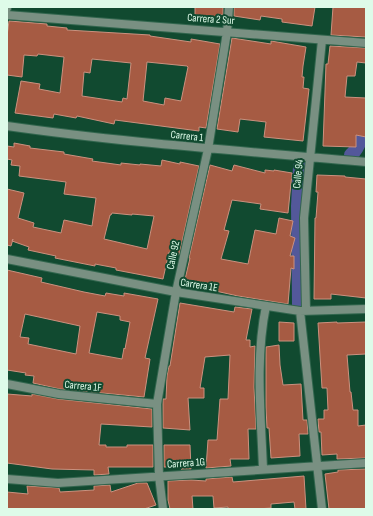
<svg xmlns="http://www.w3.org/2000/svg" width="373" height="516" font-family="'Sofia Sans Condensed',sans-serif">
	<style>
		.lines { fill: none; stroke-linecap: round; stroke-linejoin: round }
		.canal { stroke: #53589a; stroke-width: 14 }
		.building { fill: #a65b43; stroke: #cb917f; fill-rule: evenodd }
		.street-casing { stroke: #32664e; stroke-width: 10 }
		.street { stroke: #799082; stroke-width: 8 }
		.labels { text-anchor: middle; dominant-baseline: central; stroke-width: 4; stroke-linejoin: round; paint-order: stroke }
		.street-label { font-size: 11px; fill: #defbe9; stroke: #114a30 }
	</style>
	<rect width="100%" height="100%" fill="#114a30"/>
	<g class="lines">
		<!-- canal -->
		<path class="canal" d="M351 155C362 145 363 128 366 113
			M299 305 298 206 300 167"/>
	</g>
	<!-- building -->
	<path class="building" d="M195 7H223V15L218 14V19H195Z
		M234 7H315L312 26 282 22V19L261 16 260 20 234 16Z
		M333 7H366V37L331 35Z
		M9 21 47 24V26L67 28V30L150 35V36L191 42V39L220 44 206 128 199 127V131L115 120 114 124 77 116 76 118 54 114 53 118 15 113 21 81 40 84 39 89 60 93 64 57 38 54 37 56 24 55 22 77 7 75V36ZM92 59 131 63 127 99 123 98 122 102 82 96 84 72 90 73ZM147 62 187 66 188 67 181 101 165 98 164 105 143 101Z
		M232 38 271 44V41L306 47 303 66 302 77H304L303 88 309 89 303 141 264 137 266 122 240 119 238 132 217 129Z
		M330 46 366 48V63L357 62 355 76H347L345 97 366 98V137L356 135V147L323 146 326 64H328Z
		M14 143 30 146V148L64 152V154L93 159 92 161 121 165V163L140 165V164L161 166 162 160 180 164V162L199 166 179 255 169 252 163 279 116 270V268L95 264V266L55 258 56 256 28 250 29 247 12 241 13 239 11 246 7 245V189L24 193 18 218 34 223 33 227 61 233 64 220 92 226 96 198 64 194 66 182 19 176 20 166 11 165 12 160 7 159V146L14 147ZM112 213 132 215V214L154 216 147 249 104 239 110 215H111Z
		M210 165 232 171 234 165 265 173V170L274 171V170L292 173 288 213 260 209 261 204 232 200 224 230 229 231 221 259 248 264 255 230 276 234 279 218 293 221 290 236 295 238 290 256H294V269L291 268 288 304 238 296 184 284 190 258H189Z
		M317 175 345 176V177L366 179V298L331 294V299H314L315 218H316L318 192H316Z
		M7 270 42 278 41 282 84 292 105 296 106 293 124 296V293L158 299 145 358 150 359 144 397 60 389 33 383 34 376 25 375 26 373 7 370ZM97 312 120 316V320L130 322 125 349 124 348 122 359 89 353ZM25 314 80 326 76 354 28 344 29 338 20 337Z
		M180 303 234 312 235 307 252 309 246 340H250V347L255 346 254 387 256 429H248L249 459H230L231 466 206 468 208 440H217L220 399H228L230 355 205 357 200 388H204V398H188L190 430 163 428V399H166L167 376 169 366H170Z
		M279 322 294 323V341H279Z
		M337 322V323L366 322V354L347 355 350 392H351L353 410H358V426L366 425V458L337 459V454L322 455 321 432H319L318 419H324V410H328L327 388H322L318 323Z
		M279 345 280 365 283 385 301 384 303 420H307L308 434H299L300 456 271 458 269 428H267L266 407V347Z
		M7 394 32 396V394L58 399 152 409V427L101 424 99 445H106V447H127V445H153V467H108L109 474 94 475V470L52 469 7 463Z
		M164 445H190L191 469H181L188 467H164Z
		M366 469V509H329L325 474 338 472V470Z
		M304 476 306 509H295L294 502 271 504V508L257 509H228V507L214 508 213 496H192L193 509H170L168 500V481L191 480 206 481V479L232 477 233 482Z
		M138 483H147L156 505 144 509H7V492L28 494 27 486 59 488 60 492 94 490V486L110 485 111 492Z"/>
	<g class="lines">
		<!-- street casing -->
		<g class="street-casing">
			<path id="street" d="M7 8V7
				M7 15 366 43
				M7 126C126 143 246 151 366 162
				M7 259 176 292 300 311 366 309
				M306 310 304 218 322 40
				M300 311 322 509
				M7 384 59 394 157 404
				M263 469C261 415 255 359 266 306
				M7 479 58 483 366 463
				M163 509 159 476 157 404 176 292 208 149 227 32 229 7"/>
		</g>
		<!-- street -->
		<use href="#street" class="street"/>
	</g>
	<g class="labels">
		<!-- street labels -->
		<g class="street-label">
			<text transform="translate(211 19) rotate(4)">Carrera 2 Sur</text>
			<text transform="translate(187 136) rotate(6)">Carrera 1</text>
			<text transform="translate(298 174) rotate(-84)">Calle 94</text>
			<text transform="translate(173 255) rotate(-78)">Calle 92</text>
			<text transform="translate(199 285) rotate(9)">Carrera 1E</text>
			<text transform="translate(83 386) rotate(5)">Carrera 1F</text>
			<text transform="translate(186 463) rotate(-4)">Carrera 1G</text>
		</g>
	</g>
	<!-- border -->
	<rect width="373" height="516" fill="none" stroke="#defbe9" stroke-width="16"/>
</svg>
